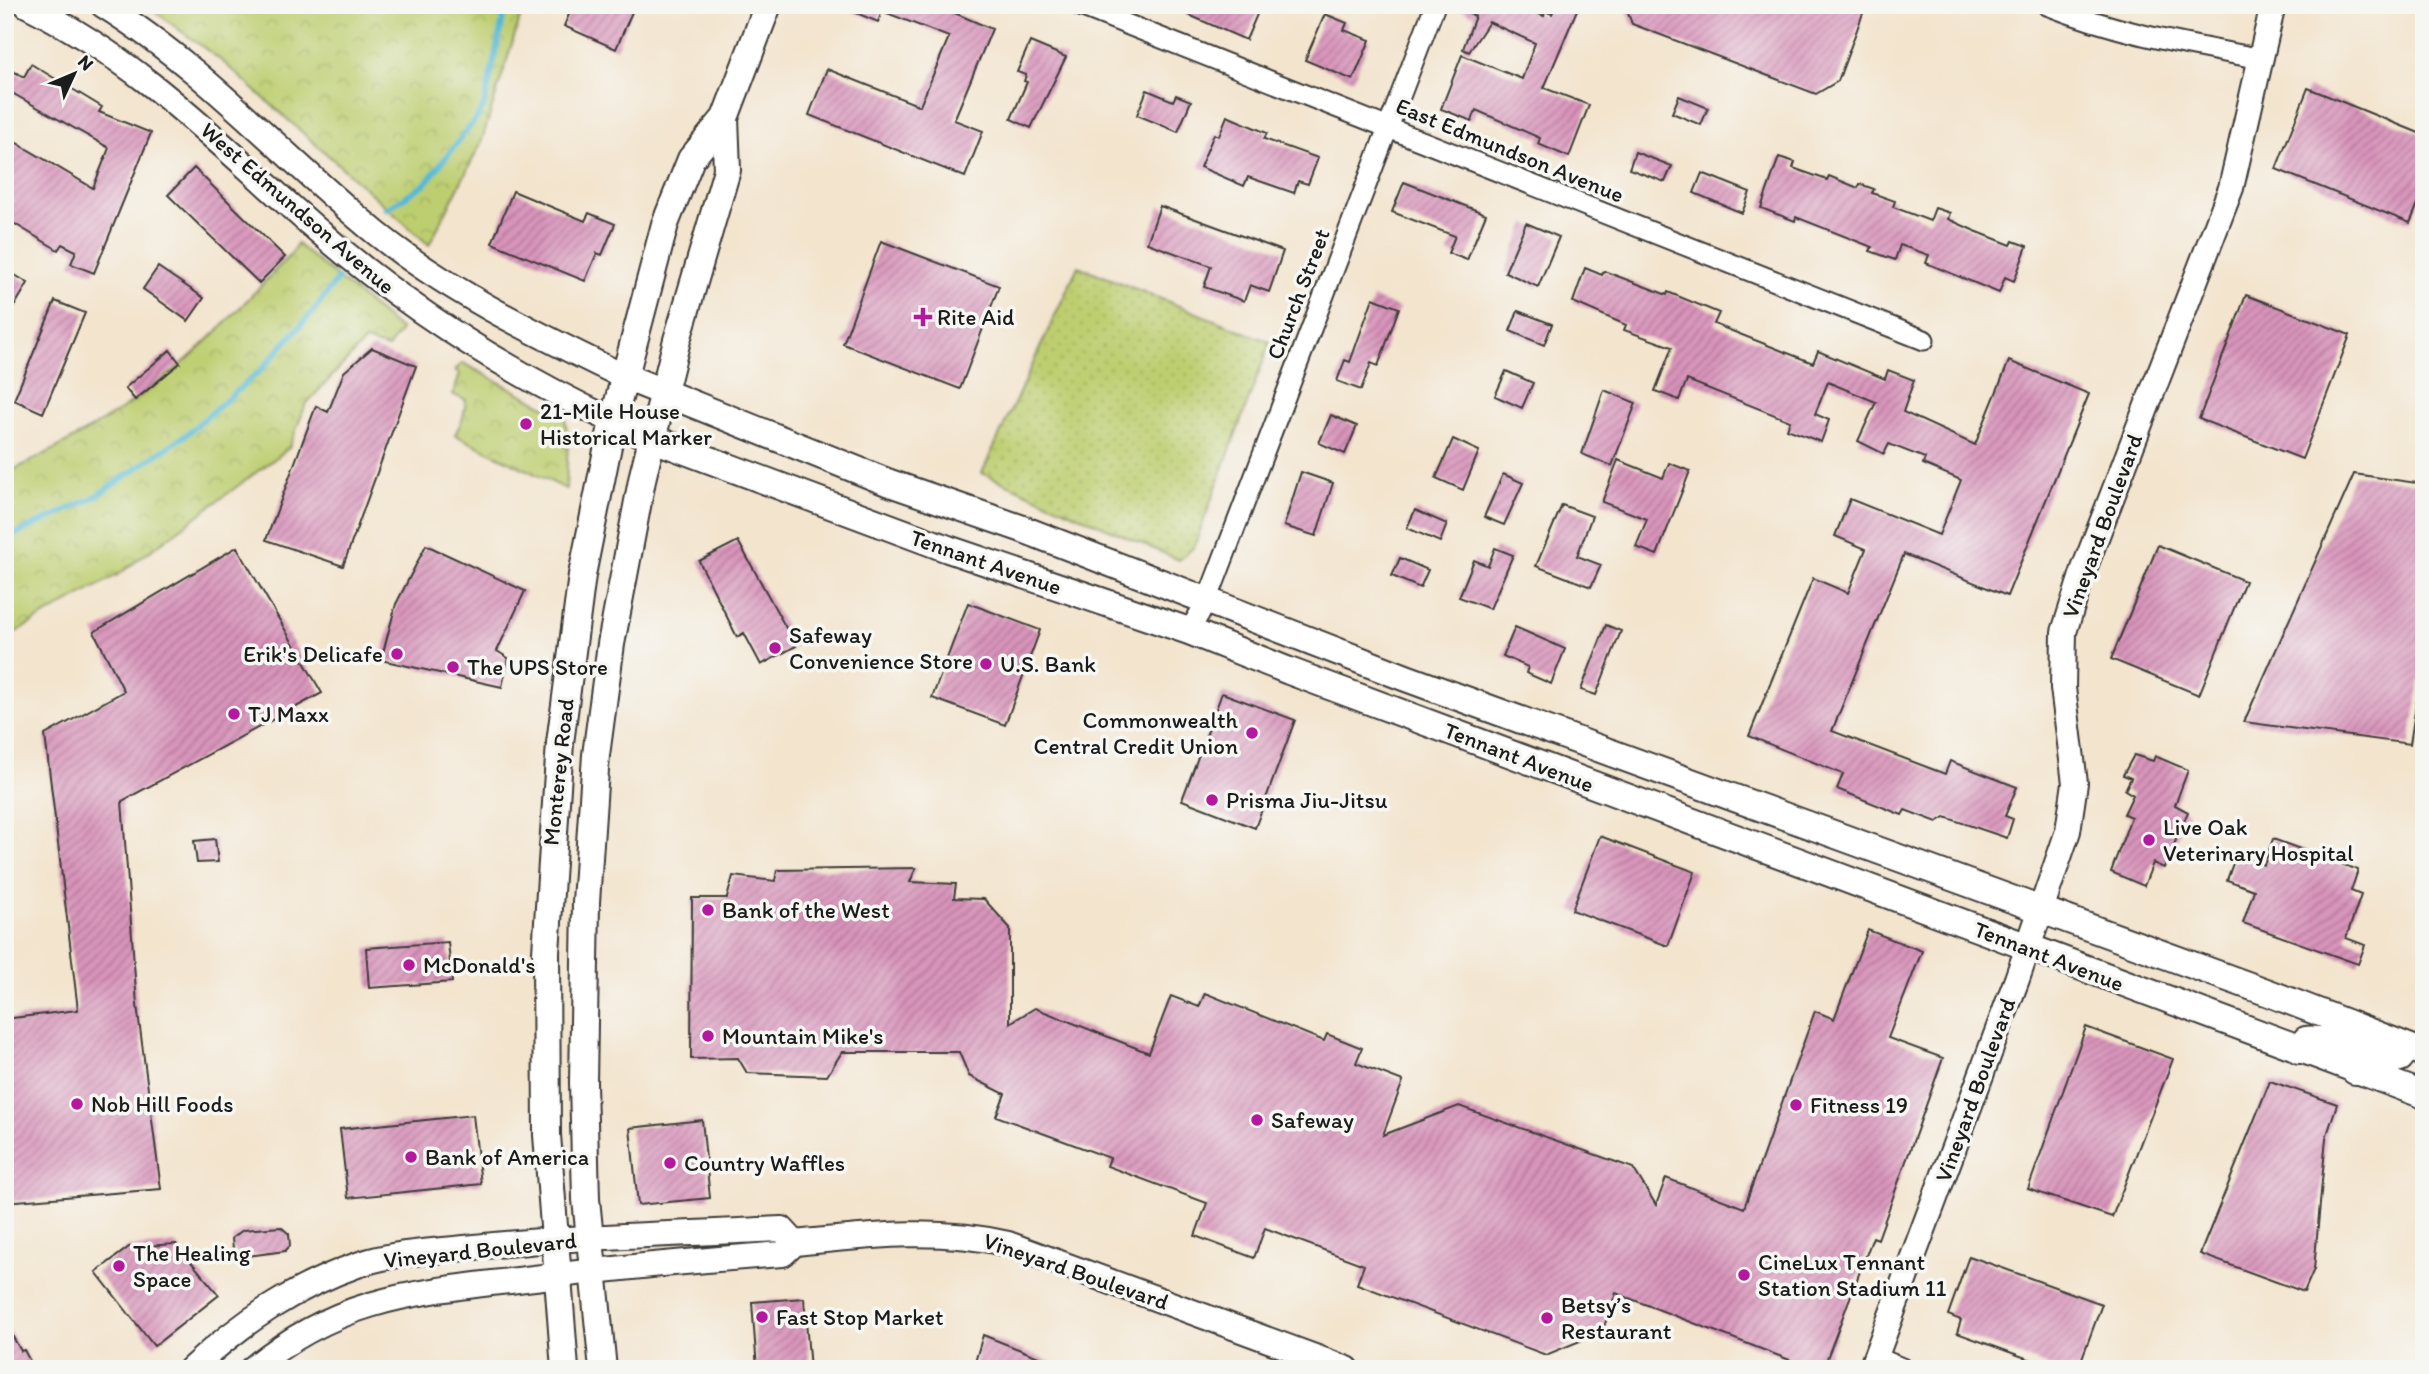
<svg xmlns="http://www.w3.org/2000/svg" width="2429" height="1374" font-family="Itim,sans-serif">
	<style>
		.grass { fill: url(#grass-dots); stroke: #6c7546; stroke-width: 2 }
		.park { fill: url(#park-crowns); stroke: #6c7546; stroke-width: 2 }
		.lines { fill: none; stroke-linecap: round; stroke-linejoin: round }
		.stream { stroke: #55b9d3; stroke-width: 6 }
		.building { fill: url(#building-hatch) }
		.minor-casing { stroke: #3c3a37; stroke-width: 23 }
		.tertiary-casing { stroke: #3c3a37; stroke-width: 28 }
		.secondary-casing { stroke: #3c3a37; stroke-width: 30 }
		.minor { stroke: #fff; stroke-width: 19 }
		.tertiary { stroke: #fff; stroke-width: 24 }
		.secondary { stroke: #fff; stroke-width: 26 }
		.poi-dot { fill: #b5179e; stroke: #f6f6f2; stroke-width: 2.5 }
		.labels { text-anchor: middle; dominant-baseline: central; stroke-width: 7; stroke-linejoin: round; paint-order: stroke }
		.street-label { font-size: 23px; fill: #1c1c1c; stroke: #f6f6f2 }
		.poi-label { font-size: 23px; fill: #1c1c1c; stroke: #f6f6f2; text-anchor: start }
	</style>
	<defs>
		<pattern id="grass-dots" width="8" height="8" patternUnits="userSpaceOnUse" patternTransform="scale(1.75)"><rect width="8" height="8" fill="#bdce70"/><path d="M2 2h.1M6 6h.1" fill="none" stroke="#a2b060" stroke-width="1.8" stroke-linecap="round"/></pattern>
		<pattern id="park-crowns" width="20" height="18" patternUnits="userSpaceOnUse" patternTransform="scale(1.75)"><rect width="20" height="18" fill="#bdce70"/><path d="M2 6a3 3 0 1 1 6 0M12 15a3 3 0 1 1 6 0" fill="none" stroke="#a2b060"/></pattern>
		<pattern id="building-hatch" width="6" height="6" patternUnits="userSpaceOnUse" patternTransform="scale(1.75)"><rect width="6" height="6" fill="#d994bb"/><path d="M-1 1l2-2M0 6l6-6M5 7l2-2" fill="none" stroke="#af7897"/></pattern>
	</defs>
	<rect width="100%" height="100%" fill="#f6f6f2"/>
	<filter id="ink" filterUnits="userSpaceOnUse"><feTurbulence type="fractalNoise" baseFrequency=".0143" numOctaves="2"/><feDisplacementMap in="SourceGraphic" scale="14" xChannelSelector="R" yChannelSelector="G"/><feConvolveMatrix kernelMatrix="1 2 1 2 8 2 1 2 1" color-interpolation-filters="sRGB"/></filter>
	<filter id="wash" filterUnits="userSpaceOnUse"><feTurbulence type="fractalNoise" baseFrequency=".00686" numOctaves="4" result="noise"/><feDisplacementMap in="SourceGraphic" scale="28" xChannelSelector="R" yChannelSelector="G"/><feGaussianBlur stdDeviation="1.57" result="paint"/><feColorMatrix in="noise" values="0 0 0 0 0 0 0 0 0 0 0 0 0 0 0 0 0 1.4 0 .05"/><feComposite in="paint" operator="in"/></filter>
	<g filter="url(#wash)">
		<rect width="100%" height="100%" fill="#f3e4cd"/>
		<!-- grass -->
		<path class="grass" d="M1078 266 1270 342 1194 547 1179 560 982 473Z"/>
		<!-- park -->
		<path class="park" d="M146 5H524L481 143 429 245 223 62Z
			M297 244 401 330 388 348 365 341 306 404 289 448 119 574 5 638V474C60 448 113 418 161 381 209 344 250 296 292 253Z
			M463 363 565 417 568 439 566 489 455 435 463 418 466 400 453 395 460 374 455 370Z"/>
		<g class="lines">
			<!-- stream -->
			<path class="stream" d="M386 209 425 184 478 116 484 106 506 5
				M5 539 93 498 187 434 261 370 317 307 338 278"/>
		</g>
		<g id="blocks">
			<!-- building -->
			<path class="building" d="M573 5H635L616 49 564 26Z
				M837 5H936L992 29 954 120 983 131 965 177 809 115 827 69 920 106 949 37 882 11 878 22Z
				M1166 5H1261L1246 40Z
				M1452 5H1517L1544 16 1545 11 1552 14 1556 5H1579L1544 88 1589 105 1569 157 1538 144 1540 138 1476 110 1472 121 1441 109 1462 55 1522 79 1535 43 1489 22 1469 52 1463 49 1475 16Z
				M1625 5H1866L1838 81 1816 94 1632 24Z
				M1325 14 1347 23 1344 30 1370 40 1353 80 1305 60Z
				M1030 42 1066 57 1031 128 1011 119 1027 82 1024 81 1026 75 1017 72Z
				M31 64 102 107 99 112 151 133 94 273 71 264 76 251 62 244 58 250 5 218V136L93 188 109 148 5 89V67L24 77Z
				M2308 88 2424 135V190L2410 223 2276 169Z
				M1147 90 1173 101 1176 95 1191 101 1178 132 1137 115Z
				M1679 96 1708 108 1701 125 1672 113Z
				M1227 116 1267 133 1264 139 1318 158 1308 184 1298 181 1294 193 1248 177 1244 186 1200 167 1214 134 1219 136Z
				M1635 152 1672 166 1665 182 1629 169Z
				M1779 157 1795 162 1793 168 1827 180 1829 176 1858 188 1860 184 1874 189 1872 193 1895 201 1893 207 1930 221 1935 208 1950 213 1948 219 1975 231 2011 245 2013 241 2027 246 2014 281 2005 277 1999 293 1926 263 1929 255 1900 245 1895 260 1870 251 1872 247 1796 217 1795 221 1761 208Z
				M194 168 285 257 259 283 168 195Z
				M1702 173 1750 192 1742 213 1694 193Z
				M1404 182 1486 214 1467 260 1448 253 1455 236 1392 212Z
				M513 191 585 221 589 213 615 224 602 255 597 253 585 281 492 243Z
				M1160 206 1283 251 1269 292 1250 285 1244 301 1204 287 1211 266 1147 243Z
				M1526 223 1559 237 1538 287 1505 272Z
				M881 241 999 286 960 389 843 344Z
				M158 267 204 298 188 321 143 289Z
				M1585 268 1602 275 1604 271 1667 295 1668 292 1719 313 1714 324 1813 363 1818 351 1885 379 1888 370 1914 380 1903 412 1975 445 2009 361 2089 394 2007 596 1904 554 1832 731 1945 774 1950 761 2017 787 2005 816 2013 819 2007 838 1945 817 1937 822 1905 810 1902 815 1837 789 1843 774 1749 736 1813 578 1848 593 1866 549 1835 536 1850 499 1939 535 1961 480 1923 464 1925 458 1889 444 1884 454 1858 441 1876 402 1828 382 1815 414 1829 420 1821 442 1787 429 1790 421 1687 380 1679 400 1655 391 1672 347 1624 330 1626 325 1573 302Z
				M5 269 28 283 5 322Z
				M2246 295 2350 335 2302 459 2199 419Z
				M1373 298 1399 308 1378 366 1371 363 1361 390 1337 381 1345 360 1350 362Z
				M55 301 85 313 43 413 14 400Z
				M1518 311 1552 324 1544 345 1510 331Z
				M372 348 416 366 343 566 266 540 316 406 328 412 344 372Z
				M170 350 180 363 135 400 125 388Z
				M1506 371 1533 383 1522 408 1495 396Z
				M1604 390 1636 403 1612 466 1582 454Z
				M1331 415 1357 426 1345 454 1319 443Z
				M1453 439 1479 451 1463 490 1436 478Z
				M1618 460 1663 478 1669 463 1690 471 1657 555 1636 547 1647 519 1602 502Z
				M1301 472 1333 483 1316 536 1284 526Z
				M1503 474 1523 483 1504 525 1484 517Z
				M2354 474 2424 484V655L2410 744 2244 722Z
				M1562 505 1592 516 1577 556 1601 565 1591 587 1536 566Z
				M1415 510 1447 524 1440 542 1407 528Z
				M738 541 796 646 761 665 744 633 737 637 699 561Z
				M426 545 525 591 497 651 508 658 502 687 381 660 396 604Z
				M2158 545 2245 581 2199 695 2111 659Z
				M237 547 322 693 122 801 137 1005 161 1189 5 1202V1019L78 1010 45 735 124 691 94 632Z
				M1495 548 1513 555 1490 609 1459 597 1474 560 1488 566Z
				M1400 558 1428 570 1420 588 1392 576Z
				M968 603 1040 630 1005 725 932 698Z
				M1606 625 1621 631 1596 695 1581 690Z
				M1515 627 1565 649 1551 684 1526 673 1528 667 1503 656Z
				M1222 693 1295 720 1255 828 1182 800Z
				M2134 755 2153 761 2155 756 2188 770 2175 805 2188 812 2164 868 2153 863 2144 886 2111 872 2131 817 2124 814 2133 795 2125 790 2131 778 2123 775Z
				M1600 836 1695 872 1668 946 1572 910Z
				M215 839 218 862 197 863 194 841Z
				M2273 839 2358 870 2351 891 2361 895 2346 938 2365 945 2358 964 2243 923 2254 890 2227 880 2236 855 2264 865Z
				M916 868 910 882 956 884 954 898 984 899 1010 928V1023L1035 1008 1149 1053 1171 996 1199 1007 1205 993 1324 1041 1327 1034 1362 1048 1356 1063 1403 1081 1383 1135 1459 1106 1633 1168 1656 1205 1666 1178 1744 1208 1815 1011 1834 1019 1868 930 1922 951 1888 1038 1943 1058 1878 1239 1873 1237 1823 1369H1813L1616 1293 1602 1332 1546 1355 1357 1284 1364 1265 1265 1228 1254 1258 1195 1236 1207 1203 1107 1166 1110 1158 996 1116 1005 1094 969 1076 959 1052H842L827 1076 747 1073 738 1058 691 1059 692 898H727L733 876 775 881 777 870Z
				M448 942 452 982 369 988 366 948Z
				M2086 1027 2173 1059 2112 1217 2028 1189Z
				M2270 1081 2337 1104 2326 1138 2314 1269 2304 1292 2200 1254Z
				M473 1115 481 1184 348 1198 340 1129Z
				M702 1120 710 1198 638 1205 630 1128Z
				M281 1227 289 1234 290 1246 285 1251 240 1257 233 1249 232 1238 243 1230Z
				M176 1244 219 1295 154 1346 96 1272 129 1247Z
				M1969 1256 2102 1304 2078 1369H2056L1957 1333 1961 1320 1948 1315Z
				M804 1298 810 1369H757L752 1302Z
				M5 1323 21 1351 24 1350 34 1369H5Z
				M983 1335 1066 1368V1369H973Z"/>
		</g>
	</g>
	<g filter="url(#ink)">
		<use href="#blocks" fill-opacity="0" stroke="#3c3a37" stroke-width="2"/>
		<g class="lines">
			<!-- minor casing -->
			<g class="minor-casing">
				<path id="minor" d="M1078 5 1924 340
					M2047 5C2117 33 2188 45 2262 59
					M1189 631 1207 601 1435 5
					M1876 1357 1904 1369"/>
			</g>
			<!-- tertiary casing -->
			<g class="tertiary-casing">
				<path id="tertiary" d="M27 5C146 65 217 143 315 228 405 307 504 370 613 421
					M103 5C205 68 284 158 376 233 449 292 539 335 623 376
					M191 1369C242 1322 294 1287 360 1264 397 1252 438 1251 475 1247 577 1236 680 1234 782 1229L795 1243
					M252 1369C342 1294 424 1292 534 1278 617 1268 699 1260 783 1254L795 1243C867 1236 936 1227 1008 1244L1347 1369
					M1871 1369 2017 979 2068 831 2075 783 2063 688 2064 632 2084 569 2231 188 2273 5"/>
			</g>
			<!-- secondary casing -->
			<g class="secondary-casing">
				<path id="secondary" d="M623 376 887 482 1020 528 1406 678 2269 993 2424 1053
					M613 421 651 438 948 549 1189 631 1289 671 2424 1095
					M2299 1050 2306 1040C2325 1036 2356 1056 2362 1029
					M2355 1071 2363 1054 2392 1060 2400 1058 2408 1047
					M565 1369 547 1135 546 952 560 743 582 575 613 421 665 224 691 159 725 118 768 5
					M603 1369 586 1199 583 1083 586 902 596 755 611 644 643 475 677 340 727 170 725 118"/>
			</g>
			<!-- minor -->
			<use href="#minor" class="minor"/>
			<!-- tertiary -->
			<use href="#tertiary" class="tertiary"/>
			<!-- secondary -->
			<use href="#secondary" class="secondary"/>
		</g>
	</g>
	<!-- markers -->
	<g class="poi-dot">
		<path d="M919.5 306.5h7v7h7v7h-7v7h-7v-7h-7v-7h7z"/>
		<circle cx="526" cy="424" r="7"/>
		<circle cx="775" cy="648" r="7"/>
		<circle cx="397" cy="654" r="7"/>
		<circle cx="986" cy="664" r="7"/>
		<circle cx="453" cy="667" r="7"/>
		<circle cx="234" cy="714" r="7"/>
		<circle cx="1252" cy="733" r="7"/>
		<circle cx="1212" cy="800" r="7"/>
		<circle cx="2149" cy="840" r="7"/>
		<circle cx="708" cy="910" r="7"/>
		<circle cx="409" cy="965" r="7"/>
		<circle cx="708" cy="1036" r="7"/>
		<circle cx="77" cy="1104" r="7"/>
		<circle cx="1796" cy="1105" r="7"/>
		<circle cx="1257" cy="1120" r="7"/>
		<circle cx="411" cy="1157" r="7"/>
		<circle cx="670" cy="1163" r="7"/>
		<circle cx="119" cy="1266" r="7"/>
		<circle cx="1744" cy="1275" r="7"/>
		<circle cx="762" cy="1317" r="7"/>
		<circle cx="1547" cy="1318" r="7"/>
	</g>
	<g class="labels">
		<!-- street labels -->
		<g class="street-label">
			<text transform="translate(1510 150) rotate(22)">East Edmundson Avenue</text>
			<text transform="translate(298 208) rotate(41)">West Edmundson Avenue</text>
			<text transform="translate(1298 294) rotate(-69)">Church Street</text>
			<text transform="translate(2102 526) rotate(-70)">Vineyard Boulevard</text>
			<text transform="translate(986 562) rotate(19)">Tennant Avenue</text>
			<text transform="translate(1519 757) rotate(21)">Tennant Avenue</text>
			<text transform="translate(558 772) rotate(-84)">Monterey Road</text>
			<text transform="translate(2049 956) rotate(21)">Tennant Avenue</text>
			<text transform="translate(1975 1090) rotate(-70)">Vineyard Boulevard</text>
			<text transform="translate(480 1250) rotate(-6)">Vineyard Boulevard</text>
			<text transform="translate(1076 1271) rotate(19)">Vineyard Boulevard</text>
		</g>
		<!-- poi labels -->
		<g class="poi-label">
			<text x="937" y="317">Rite Aid</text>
			<text x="540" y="411">21-Mile House<tspan x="540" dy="26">Historical Marker</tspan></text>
			<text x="789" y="635">Safeway<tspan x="789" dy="26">Convenience Store</tspan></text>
			<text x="383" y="654" text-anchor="end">Erik's Delicafe</text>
			<text x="1000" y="664">U.S. Bank</text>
			<text x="467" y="667">The UPS Store</text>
			<text x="248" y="714">TJ Maxx</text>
			<text x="1238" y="720" text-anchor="end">Commonwealth<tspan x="1238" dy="26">Central Credit Union</tspan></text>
			<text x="1226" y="800">Prisma Jiu-Jitsu</text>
			<text x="2163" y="827">Live Oak<tspan x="2163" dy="26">Veterinary Hospital</tspan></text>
			<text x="722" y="910">Bank of the West</text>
			<text x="423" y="965">McDonald's</text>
			<text x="722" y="1036">Mountain Mike's</text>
			<text x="91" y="1104">Nob Hill Foods</text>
			<text x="1810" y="1105">Fitness 19</text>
			<text x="1271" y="1120">Safeway</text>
			<text x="425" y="1157">Bank of America</text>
			<text x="684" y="1163">Country Waffles</text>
			<text x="133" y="1253">The Healing<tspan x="133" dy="26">Space</tspan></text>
			<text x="1758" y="1262">CineLux Tennant<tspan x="1758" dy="26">Station Stadium 11</tspan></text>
			<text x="1561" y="1305">Betsy’s<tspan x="1561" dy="26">Restaurant</tspan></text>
			<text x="776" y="1317">Fast Stop Market</text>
		</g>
	</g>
	<!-- margin -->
	<rect width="2429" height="1374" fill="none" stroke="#f6f6f2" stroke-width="28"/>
	<!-- north arrow -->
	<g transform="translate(74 74) rotate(46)" stroke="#f6f6f2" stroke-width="5" paint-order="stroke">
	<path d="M0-5L12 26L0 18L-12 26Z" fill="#1c1c1c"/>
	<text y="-10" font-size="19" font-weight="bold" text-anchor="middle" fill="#1c1c1c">N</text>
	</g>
</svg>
